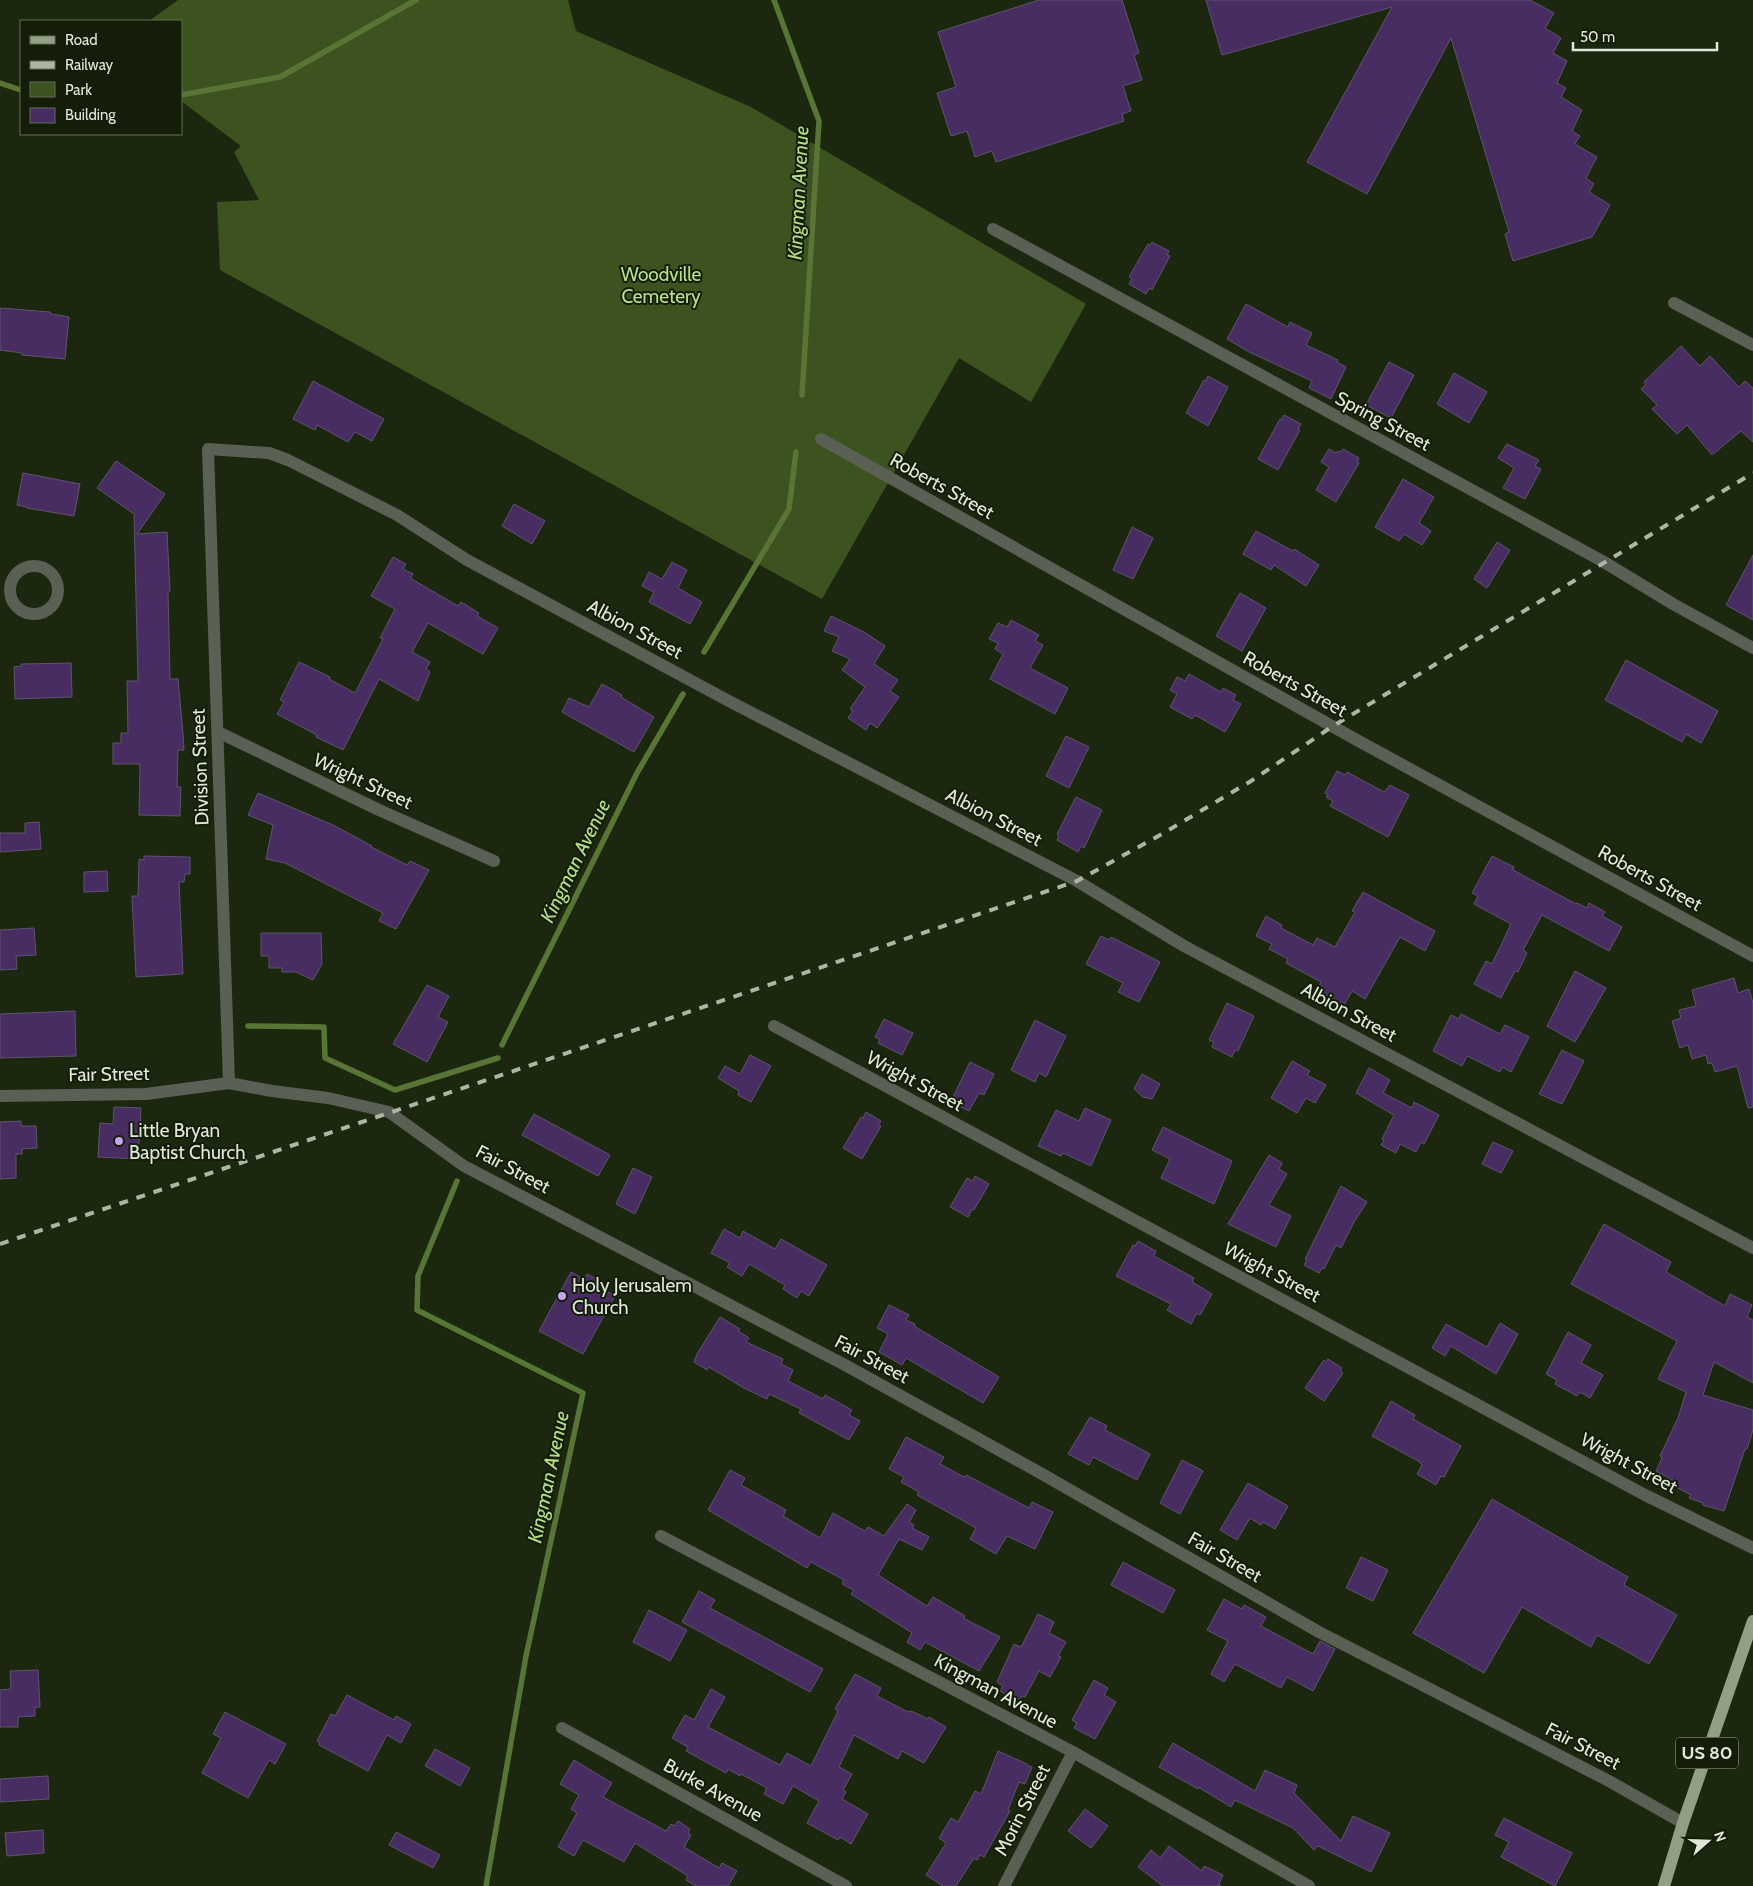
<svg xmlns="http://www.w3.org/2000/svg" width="1753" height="1886" font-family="Cabin,sans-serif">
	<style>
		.green { fill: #3d531f }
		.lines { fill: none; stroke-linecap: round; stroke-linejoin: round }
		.stream { stroke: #597536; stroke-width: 5.5 }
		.building { fill: #482d63; stroke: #5f546d }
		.minor { stroke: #5b6055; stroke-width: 12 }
		.major { stroke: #929e86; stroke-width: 12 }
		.rail { stroke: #adb6a5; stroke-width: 4; stroke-dasharray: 9 9; stroke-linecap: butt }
		.poi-dot { fill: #c7a6ef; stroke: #131d07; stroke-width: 2 }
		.labels { text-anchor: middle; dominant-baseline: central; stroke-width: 4; stroke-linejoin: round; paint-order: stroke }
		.shield { fill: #131d07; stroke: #a2ab9a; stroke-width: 1 }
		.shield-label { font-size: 18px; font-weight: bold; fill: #e0e8d9 }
		.park-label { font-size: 19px; fill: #b8e288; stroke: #131d07 }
		.street-label { font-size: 19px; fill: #e0e8d9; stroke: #131d07 }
		.poi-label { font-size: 19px; fill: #e0e8d9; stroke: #131d07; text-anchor: start }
		.water-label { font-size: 20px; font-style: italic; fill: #b6e086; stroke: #131d07 }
	</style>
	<rect width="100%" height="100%" fill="#1c2710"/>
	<!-- green -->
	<path class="green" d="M178 0H568L576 31 751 107 1086 304 1031 402 959 358 822 599 220 270 217 202 259 200 234 152 241 146 181 101V21H149Z"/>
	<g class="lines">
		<!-- stream -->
		<path class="stream" d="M774 0 819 121 802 395
			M0 83 21 90
			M181 95 280 77 416 0
			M704 652 789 509 796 452
			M248 1026 324 1027 325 1058 395 1090 498 1058
			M502 1045 637 773 683 694
			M457 1181 418 1276 417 1310 583 1393 526 1656 486 1886"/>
	</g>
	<!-- building -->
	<path class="building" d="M1039 0H1122L1139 53 1134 55 1142 80 1123 86 1131 111 1122 114 1124 121 996 162 992 151 975 157 967 131 951 136 937 93 956 87 938 32Z
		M1206 0H1530L1554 13 1545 28 1561 38 1553 53 1567 61 1557 83 1566 88 1561 97 1582 110 1572 131 1580 136 1575 144 1597 157 1586 178 1594 184 1589 192 1610 205 1592 237 1513 261 1505 234 1509 232 1451 38 1367 194 1307 162 1392 7 1222 55Z
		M1152 242 1169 251 1167 255 1170 256 1152 290 1149 288 1146 294 1129 284 1132 279 1129 277 1148 244 1150 245Z
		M1246 304 1288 327 1290 322 1312 333 1306 345 1338 360 1337 362 1346 367 1331 399 1309 388 1312 381 1249 352 1227 339Z
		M0 308 50 312 51 314 69 317 65 359 22 355V353L0 350Z
		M1681 346 1700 366 1710 356 1739 387 1745 381 1753 388V442L1741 431 1712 455 1687 425 1677 434 1652 409 1657 405 1641 389 1646 384 1644 382Z
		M1389 362 1414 375 1391 418 1366 405Z
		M1454 373 1487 392 1469 423 1437 404Z
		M1208 376 1228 387 1208 426 1186 413 1204 380 1206 381Z
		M313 381 384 419 372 441 355 432 348 442 317 425 315 430 293 419Z
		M1284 415 1301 424 1298 429 1300 430 1278 470 1258 459 1280 419 1281 420Z
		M1507 444 1539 460 1535 466 1541 469 1525 499 1503 488 1514 468 1498 458Z
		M1329 449 1336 453 1338 451 1340 452 1343 449 1359 458 1357 462 1359 463 1336 502 1316 490 1329 467 1321 462Z
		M116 461 165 494 137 534 167 532 170 591H168L170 679H178L183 734 184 750H178L177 787H181L180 816 139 815 140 764H113V743H121V733H128L127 681H138L134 514 97 488Z
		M23 473 80 484 74 516 27 508V507L17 505Z
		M1403 479 1434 497 1419 523 1431 531 1422 545 1404 534 1399 541 1375 527Z
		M514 504 545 521 532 544 502 526Z
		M1132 527 1153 538 1133 579 1113 570Z
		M1256 531 1293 551 1294 549 1319 565 1306 586 1274 565 1271 570 1243 554Z
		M1497 542 1510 550 1487 588 1474 579Z
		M1753 555V620L1726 605Z
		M393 557 406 564 403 569 413 574 410 578 458 606 461 602 479 613 477 616 498 628 483 654 428 623 412 652 430 662 426 669 430 672 418 701 379 679 343 750 316 737 317 735 277 714 284 702 280 700 299 662 330 677 329 679 355 693 383 639 380 638 395 609 371 596Z
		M672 562 687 570 678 588 702 602 690 624 649 602 654 592 642 586 649 572 662 579Z
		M1240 593 1266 608 1242 651 1216 636Z
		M831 616 864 632 885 646 874 664 898 680 890 691 899 697 877 728 870 723 866 730 848 718 853 711 850 709 865 687 842 670 850 659 832 651 839 637 824 631Z
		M1011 620 1039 635 1035 641 1043 645 1030 668 1068 688 1055 714 990 679 1003 654 995 649 998 643 989 639 998 623 1007 627Z
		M1626 660 1718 711 1701 743 1686 734 1682 742 1605 700Z
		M71 663 72 697 15 699 14 667 22 666 21 664Z
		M1189 674 1221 692 1223 688 1236 695 1233 700 1241 704 1225 732 1195 715 1192 719 1170 707 1177 694 1170 690 1177 677 1185 681Z
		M602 684 622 695 621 697 654 717 634 752 562 712 569 698 589 707Z
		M1066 736 1089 747 1069 788 1046 776Z
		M1337 771 1345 775 1347 772 1384 792 1390 785 1409 795 1388 837 1330 806 1333 801 1326 797 1328 794 1325 793Z
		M258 793 333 825 372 846 371 847 407 865 410 861 429 870 396 929 379 921 383 913 285 863 266 859 273 825 248 815Z
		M1076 797 1102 810 1084 848 1081 846 1078 852 1057 840 1059 836 1057 834Z
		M39 822 41 849 0 852V833H25V823Z
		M144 856 190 857V874H185L184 882H179L183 974 136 977 132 896H138L139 859 144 860Z
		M1492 856 1514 867 1513 870 1576 904 1577 903 1587 908 1589 903 1605 912 1602 916 1622 927 1609 951 1542 915 1523 950 1527 953 1518 972 1515 971 1501 998 1474 984 1486 961 1492 964 1511 924 1474 904 1478 896 1472 893Z
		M107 871 108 891 84 892V872Z
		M1363 892 1435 931 1425 951 1400 937 1365 999 1352 991 1344 1005 1317 990 1321 982 1286 963 1288 959 1269 949 1272 944 1256 936 1266 916 1282 925 1281 928 1313 945 1317 938 1335 947 1355 912 1352 911Z
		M34 928 36 955 16 956 17 969 0 970V930Z
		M261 933H321L322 964 313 980 296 972H282V968H269V956H261Z
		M1101 936 1109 940 1111 937 1160 962 1139 1002 1118 992 1123 983 1086 964Z
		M1575 971 1606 988 1575 1042 1547 1026Z
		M1734 978 1738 993 1749 989 1753 1003V1107L1748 1108 1737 1066 1715 1072 1712 1063 1708 1064 1706 1055 1692 1059 1688 1045 1680 1048 1672 1021 1681 1018 1679 1010 1696 1006 1692 990Z
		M427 985 449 996 438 1017 448 1022 427 1062 393 1044Z
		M1227 1003 1254 1016 1238 1051 1235 1050 1232 1057 1212 1047 1214 1042 1209 1040Z
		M75 1011 76 1056 0 1058V1014Z
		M1461 1014 1500 1034 1505 1025 1529 1037 1511 1072 1502 1067 1500 1072 1467 1056 1462 1066 1433 1051 1451 1015 1459 1019Z
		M884 1019 913 1033 902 1055 878 1043 880 1039 875 1037Z
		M1035 1020 1066 1036 1046 1077 1039 1073 1035 1082 1011 1070Z
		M1562 1050 1584 1061 1562 1104 1539 1094Z
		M750 1055 771 1066 751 1102 738 1095 739 1091 718 1078 725 1066 740 1074Z
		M1292 1061 1310 1071 1307 1075 1326 1085 1315 1103 1306 1098 1297 1113 1271 1098Z
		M970 1062 994 1074 984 1095 979 1093 969 1111 953 1103 955 1098 953 1097Z
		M1369 1068 1390 1080 1383 1093 1412 1108 1414 1102 1439 1115 1424 1144 1421 1142 1416 1152 1400 1144 1396 1153 1381 1145 1384 1140 1382 1139 1394 1115 1356 1093Z
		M1142 1074 1160 1084 1152 1099 1143 1097 1134 1089Z
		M114 1107 141 1108 138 1159 98 1157 100 1123 113 1124Z
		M1085 1108 1111 1120 1091 1166 1063 1153 1061 1156 1038 1146 1056 1110 1079 1121Z
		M866 1112 881 1121 878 1125 881 1126 862 1159 843 1148 861 1117 863 1118Z
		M534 1114 610 1155 598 1176 522 1135Z
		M21 1121V1126H36L37 1148 22 1149V1154H16V1178L0 1179V1122Z
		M1163 1127 1232 1161 1214 1204 1161 1178 1170 1159 1152 1150Z
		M1493 1142 1513 1151 1501 1173 1482 1164Z
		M1269 1155 1282 1163 1279 1169 1287 1174 1269 1205 1291 1216 1276 1247 1228 1224Z
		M633 1168 652 1177 635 1214 616 1204Z
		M975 1176 989 1184 974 1210 972 1209 968 1217 950 1207 967 1178 973 1181Z
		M1341 1186 1367 1202 1354 1222 1341 1248 1336 1245 1324 1269 1322 1268 1319 1273 1304 1265 1307 1260 1305 1259Z
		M1604 1224 1671 1262 1666 1272 1725 1306 1730 1294 1752 1305 1747 1317 1753 1320V1383L1714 1362 1703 1395 1753 1410V1430L1747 1449H1745L1724 1511 1703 1505V1503L1689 1498 1691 1495 1674 1486 1676 1482 1656 1471 1662 1458 1660 1456 1678 1418 1686 1392 1658 1379 1677 1341 1571 1284Z
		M724 1229 740 1238 743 1231 775 1249 781 1239 827 1265 809 1296 801 1291 797 1298 783 1289 785 1285 749 1264 742 1276 727 1267 730 1263 711 1253Z
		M1138 1241 1156 1251 1154 1256 1194 1278 1192 1282 1212 1294 1200 1315 1197 1313 1191 1324 1167 1310 1171 1304 1116 1276 1133 1245 1135 1246Z
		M571 1272 584 1279 587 1274 604 1283 601 1288 615 1296 583 1354 539 1331Z
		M889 1305 909 1315 906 1320 915 1324 914 1326 999 1377 983 1403 906 1358 902 1365 879 1352 888 1334 877 1328Z
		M720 1317 740 1329 738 1331 749 1338 746 1342 783 1359 781 1364 793 1370 788 1381 823 1399 825 1395 852 1410 849 1415 860 1421 849 1440 799 1413 801 1409 769 1394 767 1399 744 1388 709 1367 707 1370 694 1362 697 1354Z
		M1500 1323 1518 1334 1496 1374 1451 1346 1445 1356 1432 1348 1446 1324 1487 1347Z
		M1568 1332 1591 1345 1581 1363 1603 1375 1590 1398 1580 1392 1577 1396 1555 1384 1557 1380 1546 1374Z
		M1328 1359 1342 1368 1340 1370 1343 1373 1324 1401 1305 1388 1324 1360 1326 1362Z
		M1391 1401 1415 1415 1413 1419 1461 1446 1444 1477 1441 1476 1436 1485 1417 1474 1422 1465 1420 1463V1462L1372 1436Z
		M1090 1417 1107 1426 1105 1430 1150 1454 1137 1480 1093 1457 1089 1465 1068 1454Z
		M906 1437 944 1457 940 1464 964 1477 966 1475 1029 1508 1032 1502 1053 1512 1035 1549 1007 1536 996 1554 970 1539 976 1528 917 1495 919 1492 901 1482 904 1477 889 1469Z
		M1182 1460 1203 1471 1180 1514 1160 1503Z
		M730 1470 745 1478 741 1485 786 1510 783 1516 820 1538 833 1513 865 1531 868 1527 884 1536 907 1504 916 1510 909 1522 914 1525 912 1528 929 1537 922 1550 899 1539 878 1575 927 1606 933 1597 965 1616 963 1618 1000 1637 979 1671 925 1642 920 1650 907 1642 912 1633 851 1594 854 1590 842 1584 844 1580 811 1562 807 1568 708 1510Z
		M1248 1483 1288 1506 1275 1529 1263 1522 1261 1525 1250 1518 1237 1540 1220 1530Z
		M1492 1499 1628 1577 1624 1585 1677 1615 1649 1664 1597 1635 1591 1647 1522 1607 1484 1673 1413 1633Z
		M1361 1557 1388 1570 1373 1601 1346 1588Z
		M1123 1562 1175 1590 1163 1613 1111 1585Z
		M699 1591 715 1600 710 1608 823 1669 810 1692 682 1622Z
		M1224 1599 1242 1609 1244 1605 1266 1617 1261 1626 1313 1654 1320 1641 1335 1649 1313 1691 1287 1677 1281 1688 1235 1664 1224 1682 1211 1674 1228 1641 1207 1630Z
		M649 1610 687 1630 670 1661 633 1642Z
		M1038 1614 1054 1622 1049 1633 1066 1642 1058 1656 1061 1657 1050 1677 1039 1671 1025 1697 1022 1696 1018 1701 1000 1691 1003 1686 997 1682 1014 1644 1021 1647Z
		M38 1670 40 1707H35V1716L18 1717V1727H0V1690L11 1689 10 1671Z
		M855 1674 881 1688 877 1696 908 1712 911 1711 928 1719 929 1717 946 1727 924 1763 902 1751 898 1759 854 1735 839 1767 852 1774 843 1790 846 1792 842 1799 868 1814 851 1844 840 1837 838 1840 807 1823 819 1801 793 1786 783 1804 764 1794 767 1788 741 1774 740 1776 728 1769 726 1773 686 1751 688 1747 672 1738 685 1715 694 1720 711 1689 725 1697 708 1727 780 1765 787 1753 811 1766 838 1711 835 1709Z
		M1094 1680 1108 1688 1104 1695 1116 1702 1095 1739 1074 1728 1077 1723 1072 1720Z
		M347 1695 394 1720 396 1716 411 1724 401 1743 387 1735 368 1771 319 1745 320 1743 317 1741 331 1714 335 1716Z
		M225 1712 286 1744 275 1764 269 1760 248 1798 202 1773 221 1738 213 1734Z
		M1173 1743 1255 1791 1265 1770 1297 1785 1294 1793 1341 1841 1353 1816 1390 1833 1371 1872 1318 1846 1314 1850 1293 1828 1235 1800 1231 1807 1198 1787V1789L1159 1767Z
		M435 1749 470 1768 460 1786 425 1766Z
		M998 1751 1027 1764V1765L1032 1767 1025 1784 1019 1782 1008 1810 1010 1811 984 1857 980 1855 977 1860 974 1858 956 1886H943L926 1875 946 1843 939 1838 951 1818 958 1822 975 1791 981 1794Z
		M574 1760 612 1783 603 1797 666 1831 671 1824 675 1826 678 1821 690 1829 688 1833 691 1835 684 1847 719 1868 722 1863 737 1871 728 1886H696L686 1880 688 1876 635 1843 624 1862 583 1840 574 1856 558 1847 577 1813 571 1809 579 1795 560 1784Z
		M48 1776 49 1799 0 1802V1779Z
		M1085 1809 1108 1826 1091 1848 1068 1831Z
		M1504 1818 1572 1853 1555 1886 1501 1857 1509 1842 1495 1835Z
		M43 1830 44 1853 7 1856 5 1833Z
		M396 1832 440 1855 433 1868 389 1845Z
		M1169 1846 1202 1871 1204 1866 1223 1875 1219 1884 1221 1886H1163L1138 1867 1151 1850 1160 1858Z"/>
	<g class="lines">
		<!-- minor -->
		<path class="minor" d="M993 229 1604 562 1673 604 1753 648
			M1674 303 1753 345
			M821 439 1355 739 1753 956
			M10 590a24 24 0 1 1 48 0a24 24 0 1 1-48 0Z
			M218 732 379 810 494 861
			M774 1026 1645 1495 1753 1548
			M229 1083 208 449 269 453 288 460 397 515 467 560 727 700 1077 881 1184 946 1753 1248
			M0 1096 146 1094 229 1083 272 1091 328 1098 389 1112 464 1166 845 1365 1035 1470 1319 1632 1609 1781 1683 1823
			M661 1536 1073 1752 1309 1886
			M562 1728 846 1886
			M1004 1886 1073 1752"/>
		<!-- major -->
		<path class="major" d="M1664 1886 1683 1823 1753 1621"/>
		<!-- rail -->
		<path class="rail" d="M0 1244 1077 881 1162 834 1251 781 1333 726 1753 473"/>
	</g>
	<!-- markers -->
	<g class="poi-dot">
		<circle cx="119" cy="1141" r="5"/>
		<circle cx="562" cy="1296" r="5"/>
	</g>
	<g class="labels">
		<!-- shield labels -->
		<rect class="shield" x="1676" y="1737.5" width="62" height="31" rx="4"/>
		<g class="shield-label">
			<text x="1707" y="1753">US 80</text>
		</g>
		<!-- park labels -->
		<g class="park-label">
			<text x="661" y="274">Woodville<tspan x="661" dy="22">Cemetery</tspan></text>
		</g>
		<!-- street labels -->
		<g class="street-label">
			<text transform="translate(1383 421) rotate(28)">Spring Street</text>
			<text transform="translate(942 486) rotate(29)">Roberts Street</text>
			<text transform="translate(635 629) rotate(28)">Albion Street</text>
			<text transform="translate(1295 684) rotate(29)">Roberts Street</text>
			<text transform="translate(200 767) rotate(-92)">Division Street</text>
			<text transform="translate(363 781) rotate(25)">Wright Street</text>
			<text transform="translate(994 817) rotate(27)">Albion Street</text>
			<text transform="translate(1650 878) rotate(29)">Roberts Street</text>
			<text transform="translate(1349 1012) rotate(28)">Albion Street</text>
			<text transform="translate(109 1074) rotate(-1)">Fair Street</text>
			<text transform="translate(915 1081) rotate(28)">Wright Street</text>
			<text transform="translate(513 1169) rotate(28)">Fair Street</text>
			<text transform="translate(1272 1272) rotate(28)">Wright Street</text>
			<text transform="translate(872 1359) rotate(28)">Fair Street</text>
			<text transform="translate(1629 1463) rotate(28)">Wright Street</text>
			<text transform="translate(1225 1557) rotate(30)">Fair Street</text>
			<text transform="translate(996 1691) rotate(28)">Kingman Avenue</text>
			<text transform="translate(1583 1746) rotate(27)">Fair Street</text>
			<text transform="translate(713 1790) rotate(29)">Burke Avenue</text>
			<text transform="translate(1022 1810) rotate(-63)">Morin Street</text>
		</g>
		<!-- poi labels -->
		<g class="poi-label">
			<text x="129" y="1130">Little Bryan<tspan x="129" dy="22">Baptist Church</tspan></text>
			<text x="572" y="1285">Holy Jerusalem<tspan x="572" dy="22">Church</tspan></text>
		</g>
		<!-- water labels -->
		<g class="water-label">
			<text transform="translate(798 193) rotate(-87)">Kingman Avenue</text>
			<text transform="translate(575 861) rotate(-64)">Kingman Avenue</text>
			<text transform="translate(548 1477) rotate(-78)">Kingman Avenue</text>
		</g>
	</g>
	<!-- legend -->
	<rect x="20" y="20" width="162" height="115" fill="#131d07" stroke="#656e5b"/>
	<rect x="30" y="36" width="25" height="8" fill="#929e86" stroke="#656e5b"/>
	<text x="65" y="45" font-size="15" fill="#e0e8d9">Road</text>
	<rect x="30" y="61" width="25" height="8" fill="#adb6a5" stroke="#656e5b"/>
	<text x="65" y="70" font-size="15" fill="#e0e8d9">Railway</text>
	<rect x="30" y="82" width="25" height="15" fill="#3d531f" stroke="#656e5b"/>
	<text x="65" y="95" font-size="15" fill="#e0e8d9">Park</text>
	<rect x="30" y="108" width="25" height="15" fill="#482d63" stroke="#656e5b"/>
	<text x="65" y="120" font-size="15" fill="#e0e8d9">Building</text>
	<!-- north arrow -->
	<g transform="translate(1708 1841) rotate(70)" stroke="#131d07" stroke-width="4" paint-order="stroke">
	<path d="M0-4L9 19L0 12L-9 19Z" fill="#e0e8d9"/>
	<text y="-8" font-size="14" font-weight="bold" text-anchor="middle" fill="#e0e8d9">N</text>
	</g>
	<!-- scale -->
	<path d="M1573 42v8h144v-8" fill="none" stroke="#e0e8d9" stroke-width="2.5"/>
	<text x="1580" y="42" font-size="15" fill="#e0e8d9" stroke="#131d07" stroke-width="4" paint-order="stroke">50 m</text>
</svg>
